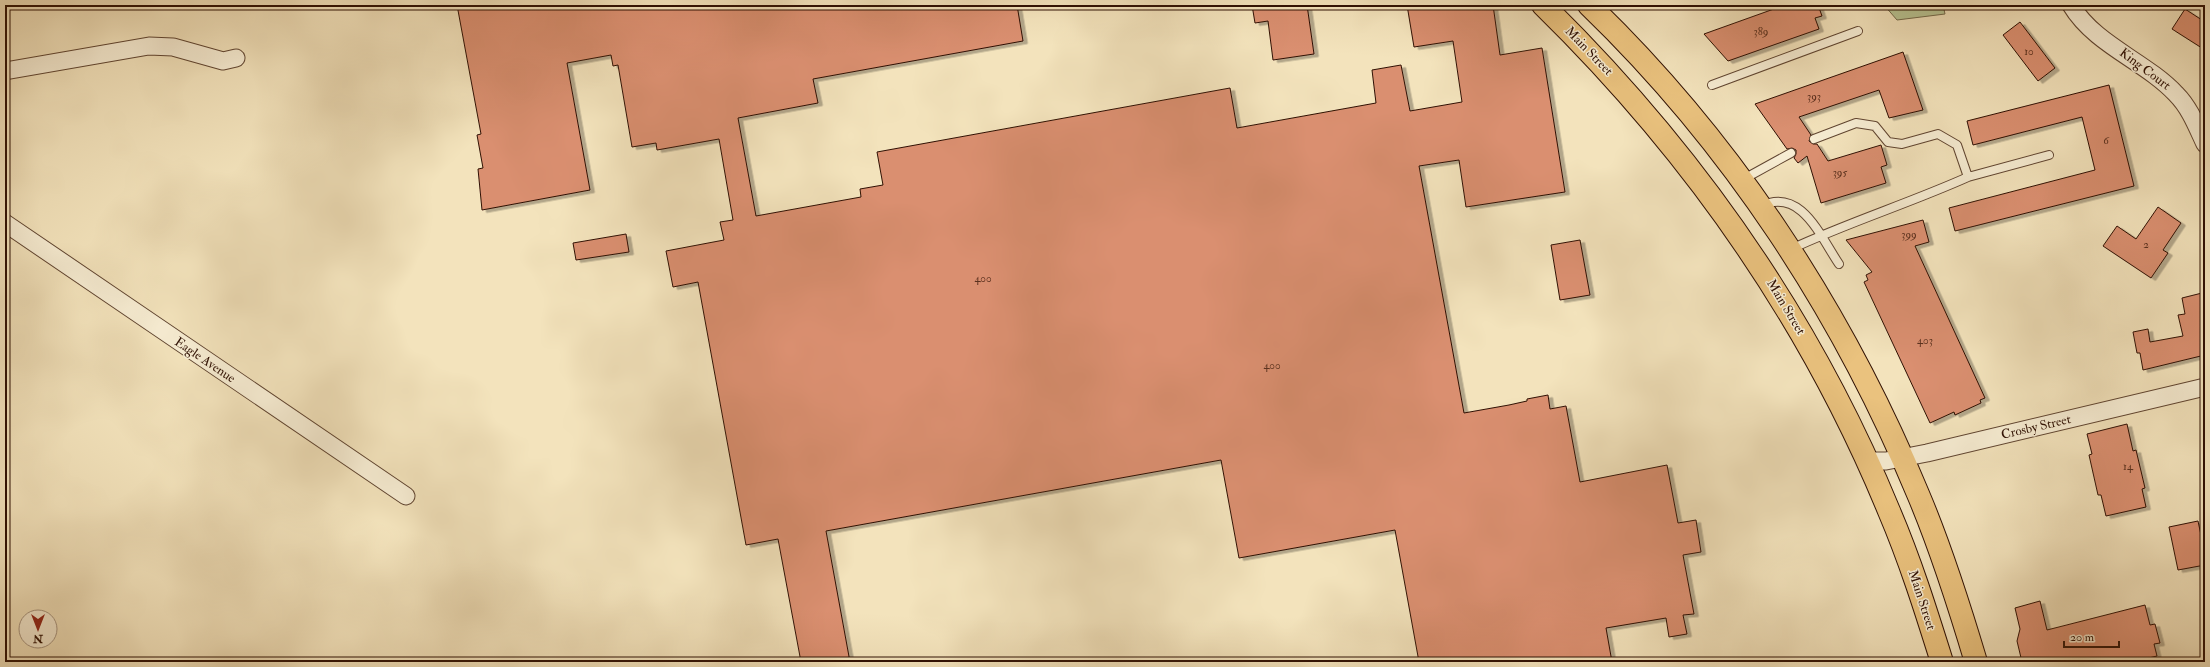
<svg xmlns="http://www.w3.org/2000/svg" width="2210" height="667" font-family="'IM FELL Double Pica',serif">
	<style>
		.green { fill: #b8c493; stroke: #746a4b }
		.building { fill: #da8f6f; stroke: #2f1003; filter: url(#shadow) }
		.lines { fill: none; stroke-linecap: round; stroke-linejoin: round }
		.lane-casing { stroke: #604531; stroke-width: 10 }
		.street-casing { stroke: #604531; stroke-width: 19 }
		.primary-casing { stroke: #2f1003; stroke-width: 24 }
		.lane { stroke: #f7edd3; stroke-width: 8 }
		.street { stroke: #f7edd3; stroke-width: 17 }
		.primary { stroke: #eac27e; stroke-width: 22 }
		.labels { text-anchor: middle; dominant-baseline: central; stroke-width: 3; stroke-linejoin: round; paint-order: stroke }
		.number-label { font-size: 11px; fill: #5a301e }
		.street-label { font-size: 13px; fill: #2f1003; stroke: #f7edd3 }
	</style>
	<defs>
		<filter id="shadow"><feDropShadow dx="4.5" dy="2.5" stdDeviation="0" flood-color="#0004"/></filter>
	</defs>
	<rect width="100%" height="100%" fill="#f3e3bc"/>
	<filter id="stains"><feTurbulence type="fractalNoise" baseFrequency=".005" numOctaves="4"/><feColorMatrix values="0 0 0 0 .2 0 0 0 0 .09 0 0 0 0 .02 0 0 0 .5 -.17"/></filter>
	<radialGradient id="worn" r=".72"><stop offset=".6" stop-color="#630" stop-opacity="0"/><stop offset="1" stop-color="#630" stop-opacity=".3"/></radialGradient>
	<!-- green -->
	<path class="green" d="M1884 5H1943L1945 14 1897 20Z"/>
	<!-- building -->
	<path class="building" d="M457 5H1017L1023 41 813 79 818 103 738 118 756 216 861 197 860 189 883 185 877 152 1230 88 1237 128 1376 103 1372 70 1401 65 1410 111 1462 102 1453 41 1414 47 1407 5H1493L1500 55 1542 48 1565 192 1466 207 1459 160 1419 166 1464 413 1509 405 1527 401V399L1548 395 1550 409 1566 406 1580 482 1667 465 1678 523 1696 520 1701 552 1683 555 1694 614 1683 615 1687 634 1669 637 1666 618 1606 628 1612 662H1419L1395 530 1239 558 1221 460 826 531 850 662H801L778 539 746 545 698 282 673 287 666 251 724 240 720 222 733 220 719 139 657 150 656 143 632 147 618 65 613 66 611 55 567 63 590 190 482 210 478 169 483 168 477 135 481 134Z
		M1252 5H1307L1314 54 1273 60 1268 21 1255 23Z
		M1785 5H1818L1822 16 1815 18 1819 29 1728 61 1704 34Z
		M2185 9 2205 22V50L2172 29Z
		M2020 22 2055 68 2038 81 2003 35Z
		M1903 52 1923 110 1889 118 1879 90 1799 117 1811 135 1809 141 1813 144H1817L1828 161 1881 145 1887 165 1881 167 1886 183 1821 203 1807 156 1798 163 1794 158 1796 154V150L1792 148 1787 149 1755 104Z
		M2109 85 2134 186 1955 231 1949 208 2095 170 2082 117 1973 145 1967 121Z
		M2158 207 2181 223 2163 250 2168 253 2151 278 2103 246 2117 226 2136 239Z
		M1923 220 1929 242 1915 246 1985 398 1980 400 1981 403 1955 415 1954 412 1930 423 1864 282 1868 280 1866 275 1872 272 1846 240Z
		M626 234 629 252 576 260 573 243Z
		M1580 240 1590 295 1560 300 1551 245Z
		M2202 293 2205 307V355L2143 370 2140 353H2137L2133 332 2148 329 2150 342 2183 336 2178 315 2185 314 2182 298Z
		M2127 424 2133 451 2136 450 2145 488 2142 489 2146 507 2106 516 2101 495H2098L2089 455 2092 454 2087 434Z
		M2198 521 2205 554V565L2178 570 2169 527Z
		M2040 601 2047 630 2145 605 2150 625 2155 624 2160 643 2154 644 2157 656 2132 662H2022L2017 641 2020 629 2015 608Z"/>
	<g class="lines">
		<!-- lane casing -->
		<g class="lane-casing">
			<path id="lane" d="M1712 85 1858 31
				M1968 177 2049 155
				M1742 180 1791 153
				M1761 206C1801 187 1820 236 1839 264
				M1791 249C1849 222 1910 203 1968 177L1957 145 1938 134 1902 144 1888 142 1875 126 1856 123 1814 139"/>
		</g>
		<!-- street casing -->
		<g class="street-casing">
			<path id="street" d="M2071 5C2095 45 2145 61 2176 94 2190 108 2197 127 2205 144
				M5 71 149 46 173 47 223 61 236 58
				M5 223 406 496
				M1867 461H1886L1927 453 2205 387"/>
		</g>
		<!-- primary casing -->
		<g class="primary-casing">
			<path id="primary" d="M1543 5C1691 150 1810 319 1889 511 1910 560 1926 611 1942 662
				M1589 5C1732 143 1842 311 1918 494 1941 548 1959 605 1976 662"/>
		</g>
		<!-- lane -->
		<use href="#lane" class="lane"/>
		<!-- street -->
		<use href="#street" class="street"/>
		<!-- primary -->
		<use href="#primary" class="primary"/>
	</g>
	<g class="labels">
		<!-- number labels -->
		<g class="number-label">
			<text x="1761" y="31">389</text>
			<text x="2029" y="51">10</text>
			<text x="1814" y="96">393</text>
			<text x="2106" y="140">6</text>
			<text x="1840" y="172">395</text>
			<text x="1909" y="234">399</text>
			<text x="2146" y="244">2</text>
			<text x="983" y="278">400</text>
			<text x="1925" y="340">403</text>
			<text x="1272" y="365">400</text>
			<text x="2128" y="466">14</text>
		</g>
		<!-- street labels -->
		<g class="street-label">
			<text transform="translate(1589 51) rotate(46)">Main Street</text>
			<text transform="translate(2145 69) rotate(37)">King Court</text>
			<text transform="translate(1786 307) rotate(59)">Main Street</text>
			<text transform="translate(205 360) rotate(34)">Eagle Avenue</text>
			<text transform="translate(2036 427) rotate(-13)">Crosby Street</text>
			<text transform="translate(1922 600) rotate(72)">Main Street</text>
		</g>
	</g>
	<!-- margin -->
	<rect width="2210" height="667" fill="none" stroke="#f3e3bc" stroke-width="20"/>
	<rect x="6" y="6" width="2198" height="655" fill="none" stroke="#2f1003" stroke-width="2"/>
	<rect x="10" y="10" width="2190" height="647" fill="none" stroke="#2f1003"/>
	<!-- north arrow -->
	<g transform="translate(38 629) rotate(180)"><circle r="19" fill="#f7edd3" stroke="#a79580"/>
	<path d="M0-3L7 15L0 10L-7 15Z" fill="#8f2418"/>
	<text y="-6" font-size="11" font-weight="bold" text-anchor="middle" fill="#2f1003">N</text>
	</g>
	<!-- scale -->
	<path d="M2064 641v6h55v-6" fill="none" stroke="#2f1003" stroke-width="2"/>
	<text x="2070" y="641" font-size="12" fill="#2f1003" stroke="#f7edd3" stroke-width="3" paint-order="stroke">20 m</text>
	<rect width="100%" height="100%" filter="url(#stains)"/>
	<rect width="100%" height="100%" fill="url(#worn)"/>
</svg>
